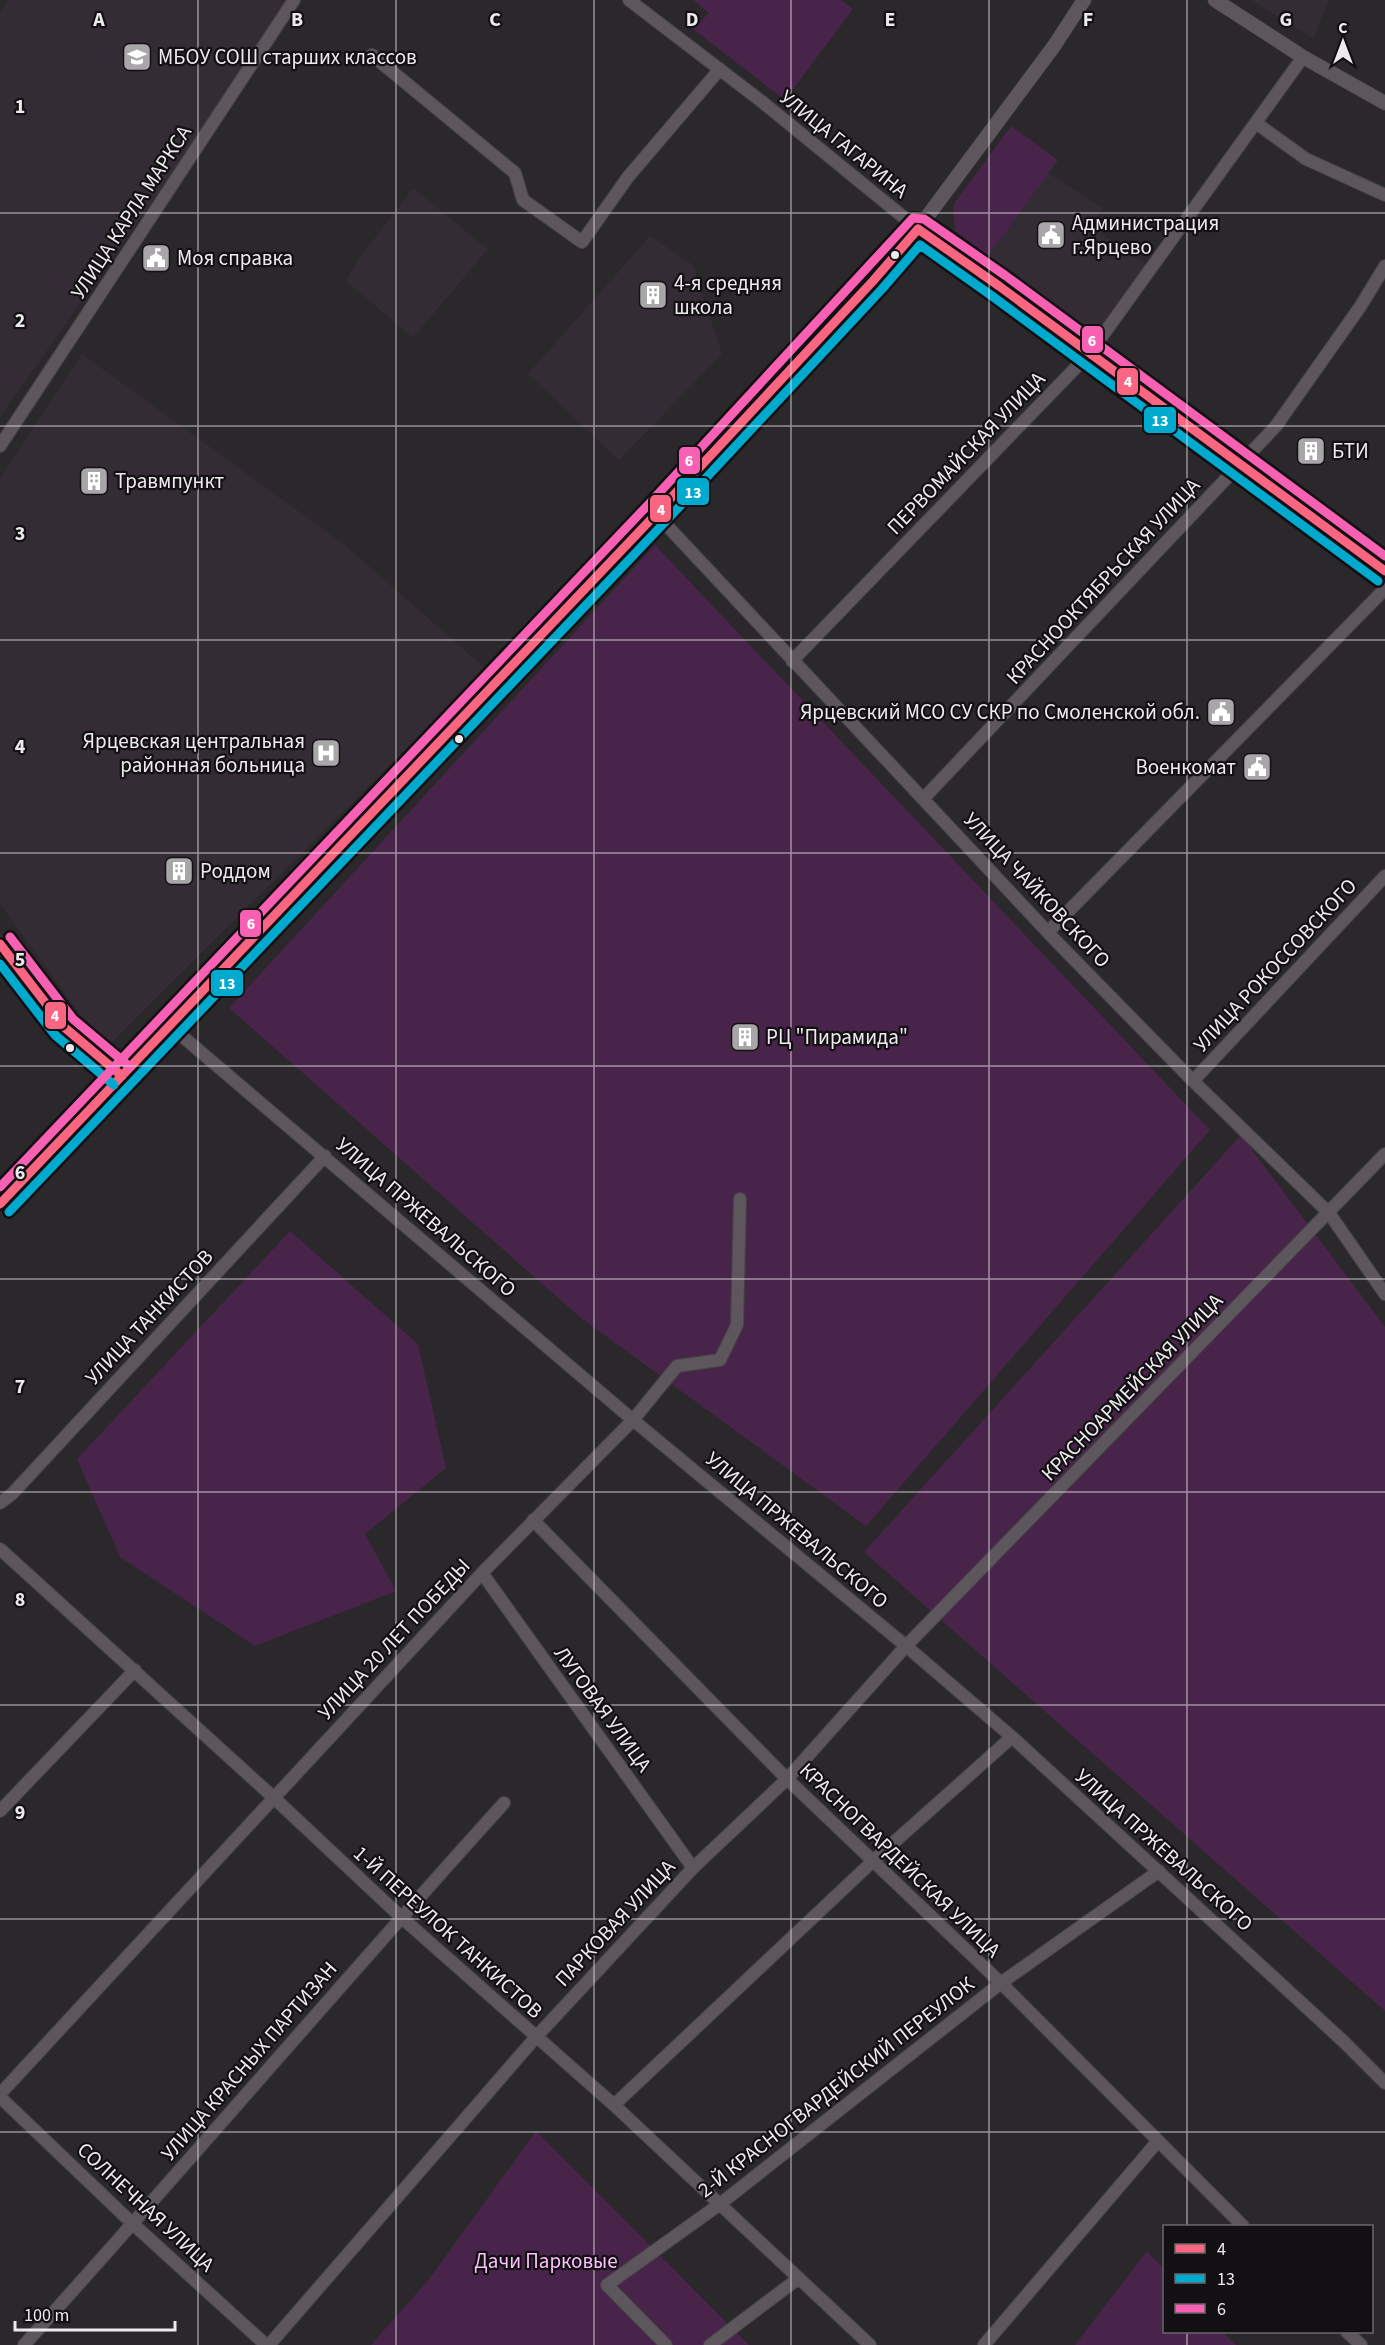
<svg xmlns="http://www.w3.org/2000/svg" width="1385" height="2345" font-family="'Source Sans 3',sans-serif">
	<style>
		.built { fill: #342c34 }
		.green { fill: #49244a }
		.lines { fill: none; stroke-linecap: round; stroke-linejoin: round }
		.minor-casing { stroke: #454345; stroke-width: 14 }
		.tertiary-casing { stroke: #454345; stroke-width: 15 }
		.minor { stroke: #5d565d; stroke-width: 12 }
		.tertiary { stroke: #5d565d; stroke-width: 14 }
		.bus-1-casing { stroke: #121012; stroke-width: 14 }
		.bus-2-casing { stroke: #121012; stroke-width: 14 }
		.bus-3-casing { stroke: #121012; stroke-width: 14 }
		.bus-1 { stroke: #fa6682; stroke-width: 9 }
		.bus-2 { stroke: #00a9ce; stroke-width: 9 }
		.bus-3 { stroke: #f860b3; stroke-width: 9 }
		.grid { fill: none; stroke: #edeaed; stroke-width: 1.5; stroke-opacity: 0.55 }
		.bus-dot { fill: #edeaed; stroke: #121012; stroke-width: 2 }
		.labels { text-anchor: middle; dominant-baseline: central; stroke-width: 4.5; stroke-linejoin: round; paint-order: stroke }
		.poi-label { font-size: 21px; fill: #edeaed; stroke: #121012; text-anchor: start }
		.street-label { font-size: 21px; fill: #edeaed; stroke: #121012 }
		.park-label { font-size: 21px; fill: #fbbffc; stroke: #121012 }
		.grid-label { font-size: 20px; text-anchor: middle; font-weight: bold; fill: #edeaed; stroke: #121012; stroke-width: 4.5; stroke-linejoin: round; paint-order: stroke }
		.line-badge { stroke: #121012; stroke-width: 2 }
		.badge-label { font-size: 16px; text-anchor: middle; font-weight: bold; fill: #fff }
	</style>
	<rect width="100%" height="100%" fill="#2a282a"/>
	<!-- built -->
	<path class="built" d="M8 0H281L290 6 0 417V12Z
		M1251 0H1329L1313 38Z
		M1039 167 1103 208 1092 227 1150 267 1091 350 969 263Z
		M413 188 488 249 413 338 346 281 356 263Z
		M650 236 693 265 722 354 619 460 528 374Z
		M82 354 346 546 486 669 109 1045 88 1025 0 904V478Z"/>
	<!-- green -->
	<path class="green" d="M693 0H841L853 9 785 100 693 29 709 13Z
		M1011 126 1058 160 988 256 955 231 953 205Z
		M655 545 1210 1130 866 1526 581 1318 229 1008Z
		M1241 1135 1385 1327V2011L864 1552Z
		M290 1231 418 1344 446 1468 365 1534 396 1591 255 1646 120 1557 77 1459Z
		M536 2131 749 2345H371L430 2278Z
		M1147 2251 1164 2269V2332H1223L1236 2345H1075Z"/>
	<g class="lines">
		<!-- minor casing -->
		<g class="minor-casing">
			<path id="minor" d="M629 0 761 101 918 229 999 286 1385 571
				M372 55 515 173 523 200 582 242 628 177 720 69
				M1256 123 1306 159 1385 195
				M0 446 294 0
				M656 514 1057 942 1193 1081 1329 1213 1385 1294
				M792 661 1090 353 1303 57
				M924 798 1276 426 1360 307 1385 266
				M1048 932 1385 589
				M169 1025 633 1420 906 1646 1012 1737 1343 2041 1385 2083
				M1193 1081 1385 876
				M0 1204 122 1076
				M0 1503 12 1494 325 1156
				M533 1520 787 1779 1001 1983 1243 2226
				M0 1549 273 1797 401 1917 614 2105 870 2345
				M482 1573 693 1868
				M0 1811 135 1670
				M0 2094 482 1573 633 1420 677 1366 720 1360 737 1325 740 1199
				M0 2097 133 2224 266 2345
				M614 2105 873 1861 1012 1737
				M1347 2332 1361 2345
				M24 2345C186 2166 342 1982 504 1803
				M269 2345 536 2037 693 1868 787 1779 906 1646 1385 1154
				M666 2345 607 2285 720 2204 1001 1983 1159 1871
				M710 2345 799 2278
				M984 2345 1158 2141"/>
		</g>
		<!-- tertiary casing -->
		<g class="tertiary-casing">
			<path id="tertiary" d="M1215 0 1303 57 1385 103
				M0 944 64 1027 122 1076 656 514 873 281 918 229 1054 46 1084 0"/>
		</g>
		<!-- minor -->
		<use href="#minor" class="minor"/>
		<!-- tertiary -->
		<use href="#tertiary" class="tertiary"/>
		<!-- bus-1 casing -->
		<g class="bus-1-casing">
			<path id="bus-1" d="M0 944 64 1027 122 1076
				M0 1204 656 514 873 281 918 229 999 286 1385 571"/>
		</g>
		<!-- bus-2 casing -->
		<g class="bus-2-casing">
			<path id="bus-2" d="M0 964 55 1035 114 1085
				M9 1212 665 522 882 289 920 245 992 296 1378 581"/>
		</g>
		<!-- bus-3 casing -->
		<g class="bus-3-casing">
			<path id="bus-3" d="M10 937 73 1019 130 1067
				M0 1187 647 506 913 218 924 219 1006 276 1385 556"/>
		</g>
		<!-- bus-1 -->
		<use href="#bus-1" class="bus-1"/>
		<!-- bus-2 -->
		<use href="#bus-2" class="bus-2"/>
		<!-- bus-3 -->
		<use href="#bus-3" class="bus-3"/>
	</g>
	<!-- grid -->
	<path class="grid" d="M198 0V2345M396 0V2345M594 0V2345M791 0V2345M989 0V2345M1187 0V2226M0 213H1385M0 426H1385M0 640H1385M0 853H1385M0 1066H1385M0 1279H1385M0 1492H1385M0 1705H1385M0 1919H1385M0 2132H1385M1187 2332V2345"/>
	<!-- icons -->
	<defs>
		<g id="school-square" transform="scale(1.5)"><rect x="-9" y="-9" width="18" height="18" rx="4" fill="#a9a6a9" stroke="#121012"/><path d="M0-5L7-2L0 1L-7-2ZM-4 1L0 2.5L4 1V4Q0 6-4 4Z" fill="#fff"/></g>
		<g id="civic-square" transform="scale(1.5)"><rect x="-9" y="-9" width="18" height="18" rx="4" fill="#a9a6a9" stroke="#121012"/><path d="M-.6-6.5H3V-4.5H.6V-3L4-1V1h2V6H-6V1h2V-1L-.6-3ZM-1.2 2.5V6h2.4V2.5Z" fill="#fff"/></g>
		<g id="building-square" transform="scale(1.5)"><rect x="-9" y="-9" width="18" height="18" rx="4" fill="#a9a6a9" stroke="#121012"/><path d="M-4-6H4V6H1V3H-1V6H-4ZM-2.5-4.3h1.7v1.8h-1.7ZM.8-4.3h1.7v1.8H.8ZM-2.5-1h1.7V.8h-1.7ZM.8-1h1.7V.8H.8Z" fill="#fff"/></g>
		<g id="hospital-square" transform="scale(1.5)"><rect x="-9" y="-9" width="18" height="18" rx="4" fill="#a9a6a9" stroke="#121012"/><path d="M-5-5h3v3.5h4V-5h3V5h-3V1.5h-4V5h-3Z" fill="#fff"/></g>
	</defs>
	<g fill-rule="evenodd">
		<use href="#school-square" x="137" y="57"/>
		<use href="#civic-square" x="1051" y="235"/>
		<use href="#civic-square" x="156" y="258"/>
		<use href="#building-square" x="653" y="295"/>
		<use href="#building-square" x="1311" y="451"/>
		<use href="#building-square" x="94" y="481"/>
		<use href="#civic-square" x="1221" y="712"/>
		<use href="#hospital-square" x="326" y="753"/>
		<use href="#civic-square" x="1257" y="767"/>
		<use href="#building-square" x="179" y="871"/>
		<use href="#building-square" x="745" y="1037"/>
	</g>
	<!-- markers -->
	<g class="bus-dot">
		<circle cx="895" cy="255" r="5"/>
		<circle cx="459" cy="739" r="5"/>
		<circle cx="70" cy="1048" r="5"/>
	</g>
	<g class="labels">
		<!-- poi labels -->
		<g class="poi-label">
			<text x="158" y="57">МБОУ СОШ старших классов</text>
			<text x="1072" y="223">Администрация<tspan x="1072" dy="24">г.Ярцево</tspan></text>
			<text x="177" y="258">Моя справка</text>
			<text x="674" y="283">4-я средняя<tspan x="674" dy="24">школа</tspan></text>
			<text x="1332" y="451">БТИ</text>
			<text x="115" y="481">Травмпункт</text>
			<text x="1200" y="712" text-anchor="end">Ярцевский МСО СУ СКР по Смоленской обл.</text>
			<text x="305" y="741" text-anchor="end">Ярцевская центральная<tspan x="305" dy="24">районная больница</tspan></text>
			<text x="1236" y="767" text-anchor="end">Военкомат</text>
			<text x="200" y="871">Роддом</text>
			<text x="766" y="1037">РЦ "Пирамида"</text>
		</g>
		<!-- street labels -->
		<g class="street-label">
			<text transform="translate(844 144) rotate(39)">УЛИЦА ГАГАРИНА</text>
			<text transform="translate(131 212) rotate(-57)">УЛИЦА КАРЛА МАРКСА</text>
			<text transform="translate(966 453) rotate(-46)">ПЕРВОМАЙСКАЯ УЛИЦА</text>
			<text transform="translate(1103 581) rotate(-47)">КРАСНООКТЯБРЬСКАЯ УЛИЦА</text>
			<text transform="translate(1037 890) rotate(47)">УЛИЦА ЧАЙКОВСКОГО</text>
			<text transform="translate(1275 965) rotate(-47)">УЛИЦА РОКОССОВСКОГО</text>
			<text transform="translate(426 1217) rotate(41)">УЛИЦА ПРЖЕВАЛЬСКОГО</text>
			<text transform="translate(149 1317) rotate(-47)">УЛИЦА ТАНКИСТОВ</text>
			<text transform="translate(1132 1387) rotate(-46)">КРАСНОАРМЕЙСКАЯ УЛИЦА</text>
			<text transform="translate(797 1530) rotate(40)">УЛИЦА ПРЖЕВАЛЬСКОГО</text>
			<text transform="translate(394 1639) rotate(-47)">УЛИЦА 20 ЛЕТ ПОБЕДЫ</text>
			<text transform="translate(603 1709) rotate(54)">ЛУГОВАЯ УЛИЦА</text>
			<text transform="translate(1164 1850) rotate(42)">УЛИЦА ПРЖЕВАЛЬСКОГО</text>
			<text transform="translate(900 1860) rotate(44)">КРАСНОГВАРДЕЙСКАЯ УЛИЦА</text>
			<text transform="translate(615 1923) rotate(-47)">ПАРКОВАЯ УЛИЦА</text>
			<text transform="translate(448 1932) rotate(42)">1-Й ПЕРЕУЛОК ТАНКИСТОВ</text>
			<text transform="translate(249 2061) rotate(-49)">УЛИЦА КРАСНЫХ ПАРТИЗАН</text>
			<text transform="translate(836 2087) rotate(-38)">2-Й КРАСНОГВАРДЕЙСКИЙ ПЕРЕУЛОК</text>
			<text transform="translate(146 2207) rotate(43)">СОЛНЕЧНАЯ УЛИЦА</text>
		</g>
		<!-- park labels -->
		<g class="park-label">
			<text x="546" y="2261">Дачи Парковые</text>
		</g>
	</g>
	<g class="grid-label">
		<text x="99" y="26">A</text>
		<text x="297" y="26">B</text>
		<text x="495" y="26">C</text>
		<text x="692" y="26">D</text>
		<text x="890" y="26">E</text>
		<text x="1088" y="26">F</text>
		<text x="1286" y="26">G</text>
		<text x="20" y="113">1</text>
		<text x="20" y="327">2</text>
		<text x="20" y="540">3</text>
		<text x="20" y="753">4</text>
		<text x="20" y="966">5</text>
		<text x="20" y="1179">6</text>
		<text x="20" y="1393">7</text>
		<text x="20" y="1606">8</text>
		<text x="20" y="1819">9</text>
	</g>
	<g class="line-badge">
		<rect x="1081" y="325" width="23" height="29" rx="6" fill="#f860b3"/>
		<rect x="1116" y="367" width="23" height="29" rx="6" fill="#fa6682"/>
		<rect x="1143" y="406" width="34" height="28" rx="6" fill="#00a9ce"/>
		<rect x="678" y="446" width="23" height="29" rx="6" fill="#f860b3"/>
		<rect x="676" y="477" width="34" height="29" rx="6" fill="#00a9ce"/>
		<rect x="649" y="494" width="23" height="29" rx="6" fill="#fa6682"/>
		<rect x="239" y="909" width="23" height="29" rx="6" fill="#f860b3"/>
		<rect x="210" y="969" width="34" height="28" rx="6" fill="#00a9ce"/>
		<rect x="44" y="1001" width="23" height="29" rx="6" fill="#fa6682"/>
	</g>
	<g class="badge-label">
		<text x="1092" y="346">6</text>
		<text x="1128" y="387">4</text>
		<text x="1160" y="426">13</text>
		<text x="689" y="466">6</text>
		<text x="693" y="498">13</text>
		<text x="661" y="515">4</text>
		<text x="251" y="929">6</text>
		<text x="227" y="989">13</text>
		<text x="55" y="1021">4</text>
	</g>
	<!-- legend -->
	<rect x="1163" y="2225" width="210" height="108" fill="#121012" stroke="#6a676a" stroke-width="1.5"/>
	<rect x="1175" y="2244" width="30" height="9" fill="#fa6682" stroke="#6a676a" stroke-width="1.5"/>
	<text x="1217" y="2255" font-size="18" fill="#edeaed">4</text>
	<rect x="1175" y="2274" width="30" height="9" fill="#00a9ce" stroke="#6a676a" stroke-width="1.5"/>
	<text x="1217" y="2285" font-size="18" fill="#edeaed">13</text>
	<rect x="1175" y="2304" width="30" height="9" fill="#f860b3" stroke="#6a676a" stroke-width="1.5"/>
	<text x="1217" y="2315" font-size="18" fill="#edeaed">6</text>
	<!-- north arrow -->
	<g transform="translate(1343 42)" stroke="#121012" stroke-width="4.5" paint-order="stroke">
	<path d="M0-4.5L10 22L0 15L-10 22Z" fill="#edeaed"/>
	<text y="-9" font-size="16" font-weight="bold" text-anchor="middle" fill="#edeaed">С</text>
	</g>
	<!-- scale -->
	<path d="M15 2321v9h160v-9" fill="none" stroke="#edeaed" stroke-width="3"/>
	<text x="24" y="2321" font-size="18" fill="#edeaed" stroke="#121012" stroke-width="4.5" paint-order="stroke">100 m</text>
</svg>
